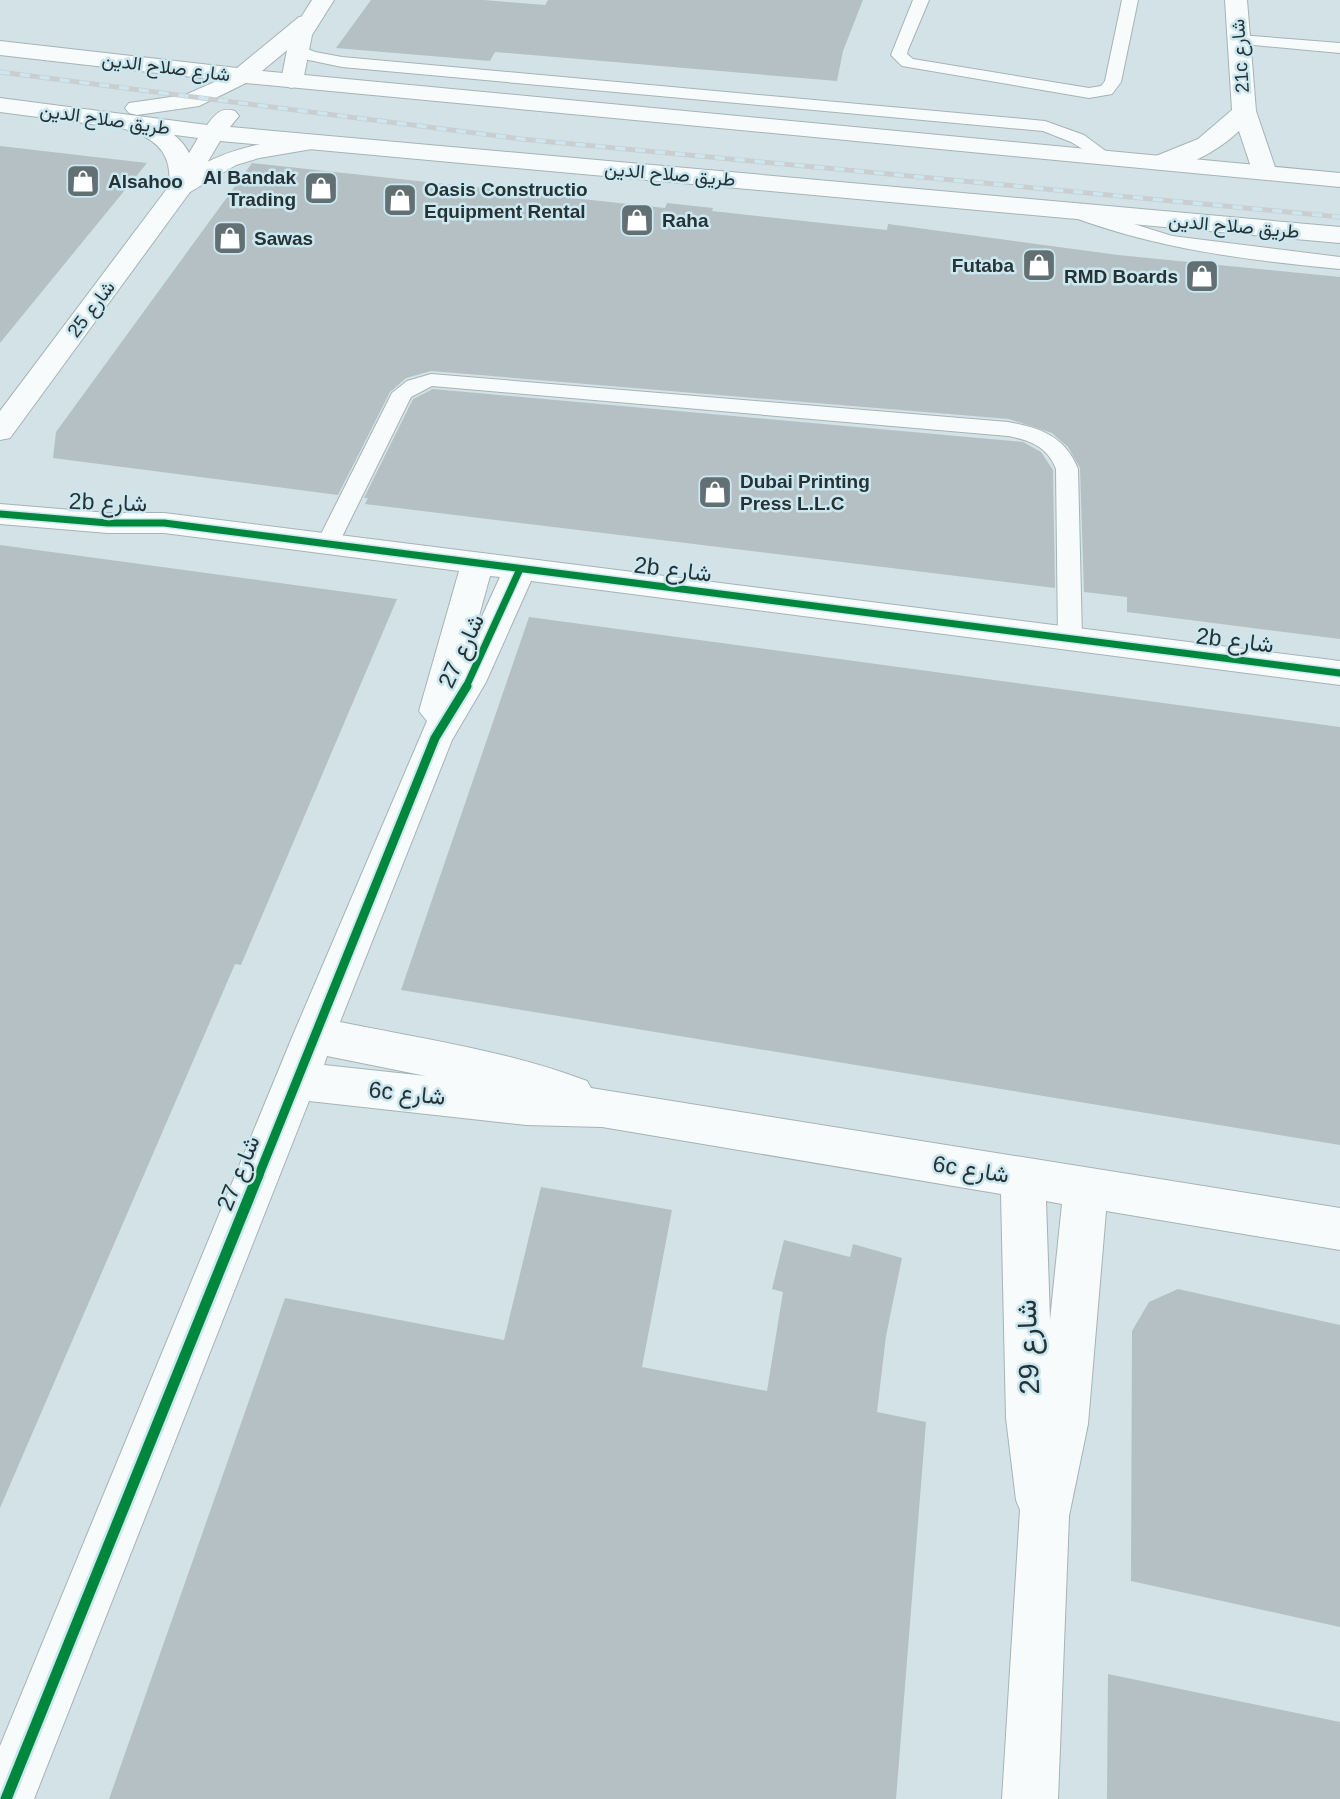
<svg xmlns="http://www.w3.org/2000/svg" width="1340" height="1799" font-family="Helvetica,Vazirmatn,sans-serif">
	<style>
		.building { fill: #b4c0c4 }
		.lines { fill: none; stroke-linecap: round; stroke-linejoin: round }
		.service-casing { stroke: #a6b3b6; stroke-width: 2 }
		.minor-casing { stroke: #a6b3b6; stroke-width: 2 }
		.tertiary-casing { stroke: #a6b3b6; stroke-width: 2 }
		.secondary-casing { stroke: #a6b3b6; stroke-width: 2 }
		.service { fill: #f8fbfb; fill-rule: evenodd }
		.minor { fill: #f8fbfb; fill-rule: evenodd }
		.tertiary { fill: #f8fbfb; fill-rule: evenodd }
		.secondary { fill: #f8fbfb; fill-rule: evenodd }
		.rail-casing { stroke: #caced0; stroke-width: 5 }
		.rail { stroke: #cbe7ef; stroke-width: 3.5; stroke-dasharray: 10; stroke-linecap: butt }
		.cycleway-far2-casing { stroke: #cbe7ef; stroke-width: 10 }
		.cycleway-far1-casing { stroke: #cbe7ef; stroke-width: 13 }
		.cycleway-casing { stroke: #cbe7ef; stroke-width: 16 }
		.cycleway-far2 { stroke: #00873e; stroke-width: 7 }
		.cycleway-far1 { stroke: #00873e; stroke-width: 9 }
		.cycleway { stroke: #00873e; stroke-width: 11 }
		.labels { text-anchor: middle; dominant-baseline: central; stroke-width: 5; stroke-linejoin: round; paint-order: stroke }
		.far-street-label { font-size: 19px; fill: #273235; stroke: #cbe7ef }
		.far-poi-label { font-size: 19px; font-weight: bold; fill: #273235; stroke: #cbe7ef; text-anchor: start }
		.street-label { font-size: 23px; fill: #273235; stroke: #cbe7ef }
		.near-street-label { font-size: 28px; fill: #273235; stroke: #cbe7ef }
	</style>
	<rect width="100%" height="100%" fill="#d3e2e7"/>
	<!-- building -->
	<path class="building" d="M371 0H484L545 5 548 0H863L843 51 837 81 495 52 490 61 336 48Z
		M0 146 147 163 0 343Z
		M252 163 665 208 667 203 713 208 712 211 887 230 888 224 1118 255 1340 277V639L1127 612V597L1084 592 1080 468 1068 447 1052 433 1009 419 431 371 406 378 390 392 338 495 53 458 56 432Z
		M433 389 1023 442 1041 452 1053 470 1055 588 365 504 368 498H364L413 399Z
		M0 545 397 599 241 965 235 964 0 1508Z
		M529 617 1340 727V1145L401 990Z
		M541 1187 672 1210 642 1367 767 1391 783 1292 772 1289 784 1240 850 1257 853 1244 902 1258 886 1336 877 1412 926 1422 896 1799H109L285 1298 504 1340Z
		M1178 1289 1340 1325V1627L1131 1581 1132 1331 1149 1302Z
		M1108 1674 1340 1722V1799H1107Z"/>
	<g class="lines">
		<!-- service casing -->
		<g class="service-casing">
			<path id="service" d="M913 0H929L908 50 907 54 913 59 1089 88 1101 86 1105 81 1122 0H1138L1121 82 1112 94 1089 98 902 66 891 55Z
				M1239 35 1340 43V53L1233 43V37Z
				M296 44 315 52 342 57 1045 121 1084 135 1115 158 1106 163 1071 142 1043 131 342 67 304 59 288 49Z
				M1074 205 1172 236 1340 257V269C1246 260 1156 249 1067 215L1065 211 1067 207Z
				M431 374 1008 422C1040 428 1065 436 1078 469L1082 639 1079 645 1070 648 1061 645 1058 639 1056 469C1048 447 1030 440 1008 436L432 386 411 397 336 549H320L316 544 392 393 407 381Z"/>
		</g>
		<!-- minor casing -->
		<g class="minor-casing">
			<path id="minor" d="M1225 0H1247L1256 111 1277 173 1274 178H1256L1253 173 1239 131C1220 149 1179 175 1151 168L1148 163 1151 158 1198 139 1232 110Z
				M127 115C157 122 189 135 194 169 233 146 272 141 316 135L324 137 328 142 324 147 259 158 236 165 190 192 10 438 0 440V411L169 186C172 158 161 142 134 132 126 129 120 129 115 122L119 117Z
				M0 504 108 513H164L1340 661V685L531 581 486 682 452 740 340 1022C423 1039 508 1051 587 1081L591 1088 1340 1208V1250L1106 1211 1088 1424 1069 1516 1058 1799H1002L1020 1510 1016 1500 1006 1418 1001 1194 602 1127 526 1125 309 1101 34 1799H0V1746L293 1035 427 721 419 711 459 571 164 533H108L0 524ZM490 576 500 577 474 634ZM327 1056 426 1076 324 1065ZM1046 1201 1062 1204 1050 1320Z"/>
		</g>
		<!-- tertiary casing -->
		<g class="tertiary-casing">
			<path id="tertiary" d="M312 0H334L312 35 303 81 292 88 284 86 281 81 290 35Z"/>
		</g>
		<!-- secondary casing -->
		<g class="secondary-casing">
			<path id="secondary" d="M307 16 315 17 318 22 315 27 262 71 1340 173V187L246 83 199 106 137 115 129 113 125 108 129 103 185 95 219 80 0 55V41L237 68 299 17Z
				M0 98 207 125C216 114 220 107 235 111L239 116 230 127 1340 227V243L220 141 190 192H172L169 187 198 138 0 112Z"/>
		</g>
		<!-- service -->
		<use href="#service" class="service"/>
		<!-- minor -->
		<use href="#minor" class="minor"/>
		<!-- tertiary -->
		<use href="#tertiary" class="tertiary"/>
		<!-- secondary -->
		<use href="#secondary" class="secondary"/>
		<!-- rail casing -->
		<g class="rail-casing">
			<path id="rail" d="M0 72 521 139 1340 217"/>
		</g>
		<!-- rail -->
		<use href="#rail" class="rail"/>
		<!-- cycleway-far2 casing -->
		<g class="cycleway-far2-casing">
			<path id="cycleway-far2" d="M0 514 108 523H164L1340 673
				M466 687 520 569"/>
		</g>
		<!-- cycleway-far1 casing -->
		<g class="cycleway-far1-casing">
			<path id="cycleway-far1" d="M258 1177 435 738 467 686"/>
		</g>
		<!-- cycleway casing -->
		<g class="cycleway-casing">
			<path id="cycleway" d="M6 1799 258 1175"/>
		</g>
		<!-- cycleway-far2 -->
		<use href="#cycleway-far2" class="cycleway-far2"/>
		<!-- cycleway-far1 -->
		<use href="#cycleway-far1" class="cycleway-far1"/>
		<!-- cycleway -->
		<use href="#cycleway" class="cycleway"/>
	</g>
	<!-- icons -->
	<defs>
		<g id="shop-square" transform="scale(1.75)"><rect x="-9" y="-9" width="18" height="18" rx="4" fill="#637073" stroke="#cbe7ef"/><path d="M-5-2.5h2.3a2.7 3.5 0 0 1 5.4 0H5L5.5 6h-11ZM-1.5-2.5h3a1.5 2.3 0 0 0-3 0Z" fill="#fff"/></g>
	</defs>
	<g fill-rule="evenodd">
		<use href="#shop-square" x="83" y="181"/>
		<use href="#shop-square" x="321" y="188"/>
		<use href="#shop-square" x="400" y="200"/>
		<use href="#shop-square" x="637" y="220"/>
		<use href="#shop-square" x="230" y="238"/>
		<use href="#shop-square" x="1039" y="265"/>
		<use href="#shop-square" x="1202" y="276"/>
		<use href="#shop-square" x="715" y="492"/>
	</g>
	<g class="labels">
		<!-- far-street labels -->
		<g class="far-street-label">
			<text transform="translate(1240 56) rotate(-94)">21c شارع</text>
			<text transform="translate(166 67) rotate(7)">شارع صلاح الدين</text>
			<text transform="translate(105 119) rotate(8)">طريق صلاح الدين</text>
			<text transform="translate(670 174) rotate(5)">طريق صلاح الدين</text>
			<text transform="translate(1234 226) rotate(5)">طريق صلاح الدين</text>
			<text transform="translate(91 309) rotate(-53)">شارع 25</text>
		</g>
		<!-- far-poi labels -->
		<g class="far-poi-label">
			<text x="296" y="177" text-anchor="end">Al Bandak<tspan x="296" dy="22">Trading</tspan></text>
			<text x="108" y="181">Alsahoo</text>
			<text x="424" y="189">Oasis Constructio<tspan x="424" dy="22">Equipment Rental</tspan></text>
			<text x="662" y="220">Raha</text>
			<text x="254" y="238">Sawas</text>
			<text x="1014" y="265" text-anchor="end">Futaba</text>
			<text x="1178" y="276" text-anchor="end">RMD Boards</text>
			<text x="740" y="481">Dubai Printing<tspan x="740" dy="22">Press L.L.C</tspan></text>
		</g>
		<!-- street labels -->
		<g class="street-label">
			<text transform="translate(108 502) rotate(2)">2b شارع</text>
			<text transform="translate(673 569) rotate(7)">2b شارع</text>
			<text transform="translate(1235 640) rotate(7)">2b شارع</text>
			<text transform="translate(461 651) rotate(-65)">شارع 27</text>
			<text transform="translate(407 1093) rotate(6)">6c شارع</text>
			<text transform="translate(971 1169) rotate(9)">6c شارع</text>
			<text transform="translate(238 1173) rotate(-68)">شارع 27</text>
		</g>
		<!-- near-street labels -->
		<g class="near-street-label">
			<text transform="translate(1028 1347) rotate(-92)">شارع 29</text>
		</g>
	</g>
</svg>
